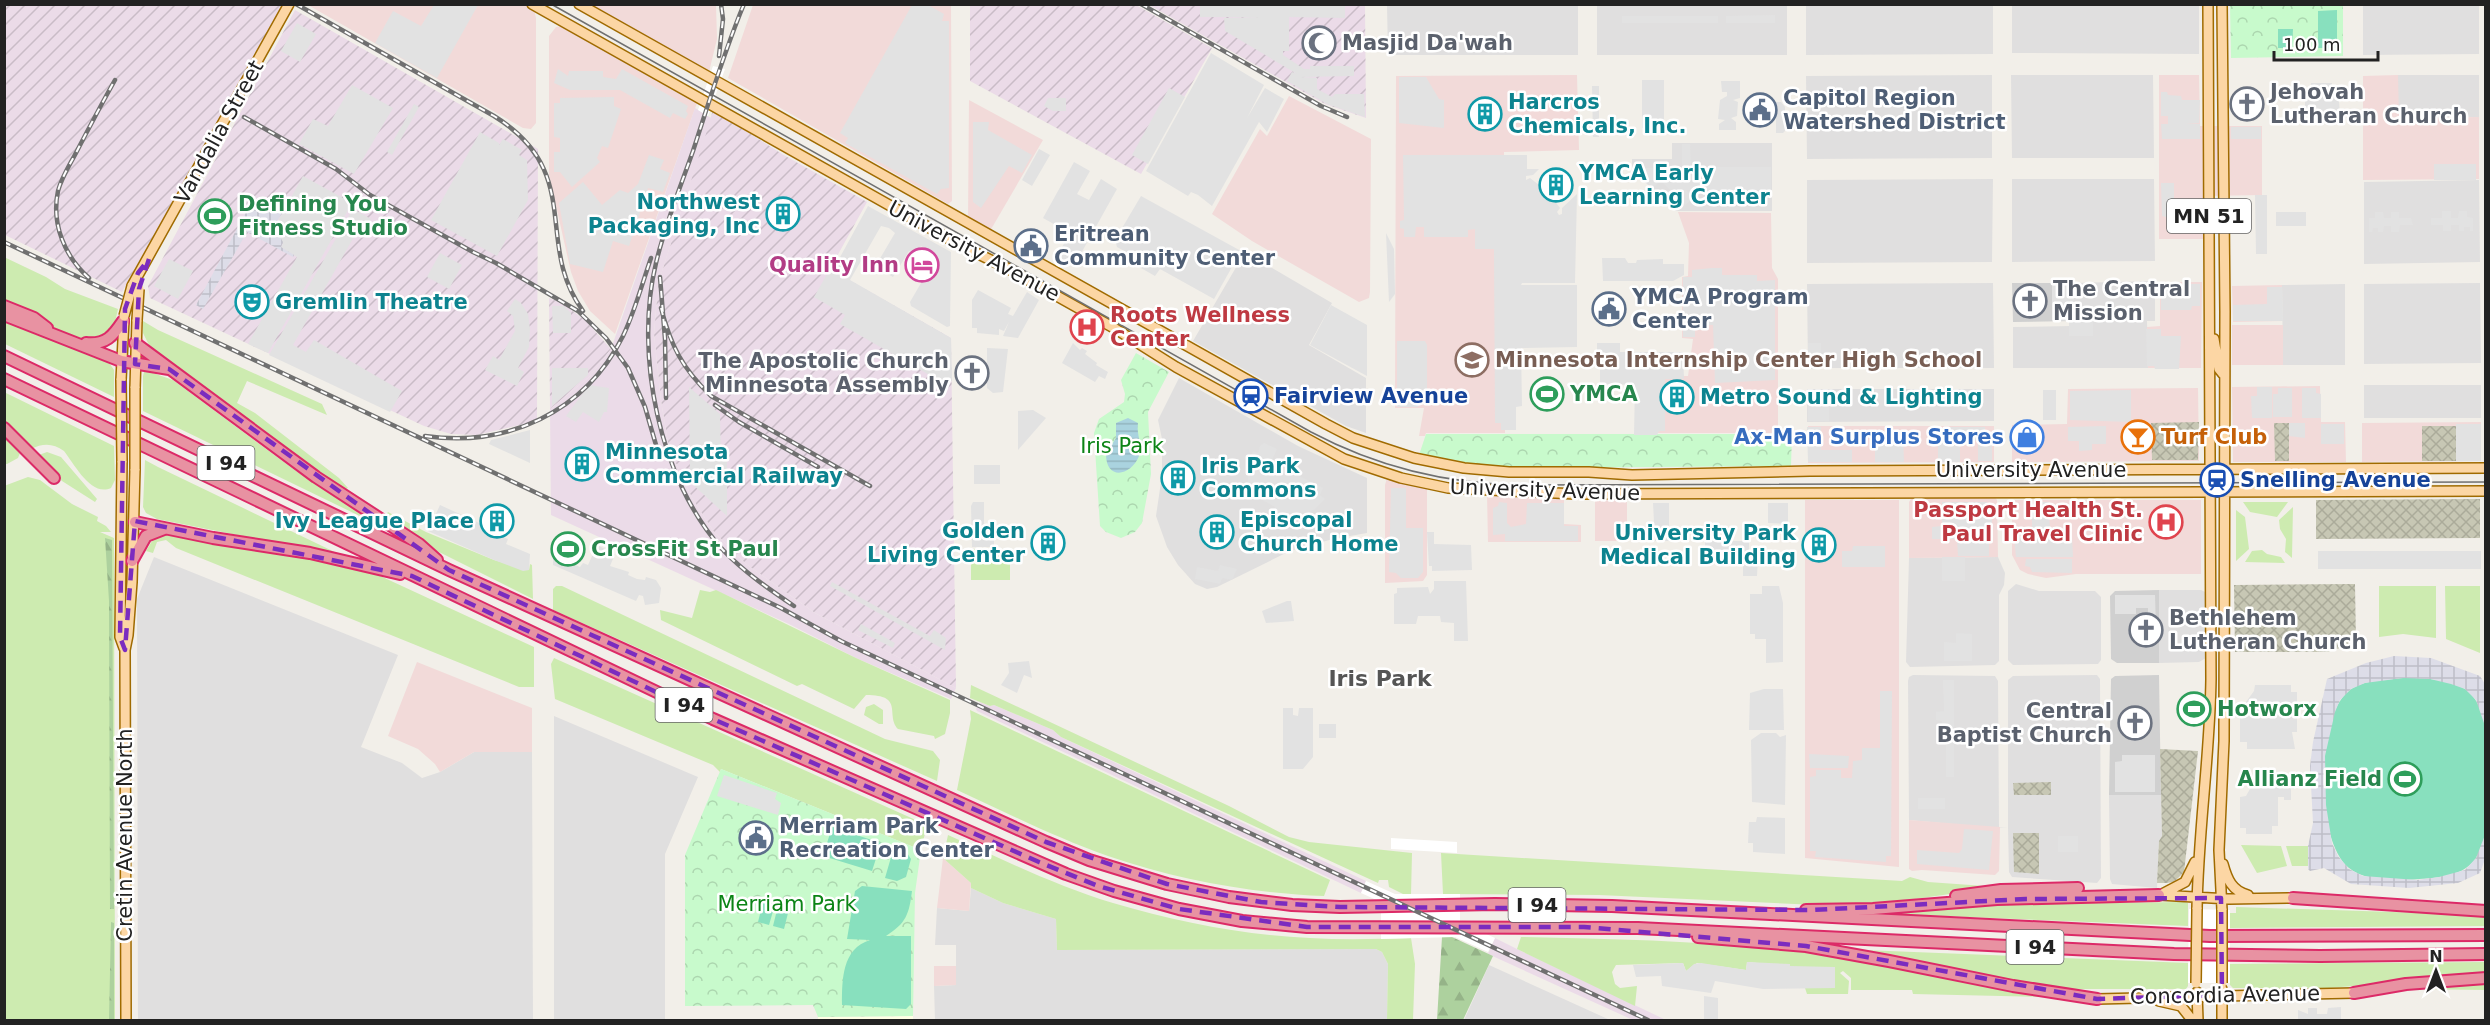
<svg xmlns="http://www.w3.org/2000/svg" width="2490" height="1025" font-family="'DejaVu Sans',sans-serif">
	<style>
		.residential { fill: #e0dfdf }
		.commercial { fill: #f2dad9 }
		.industrial { fill: url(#industrial-furrows) }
		.education { fill: #ffffe5 }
		.religious { fill: #d0d0d0 }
		.railway { fill: #ebdbe8 }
		.construction { fill: url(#construction-cross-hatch) }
		.grass { fill: #cdebb0 }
		.forest { fill: url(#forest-firs) }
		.park { fill: url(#park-crowns) }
		.pitch { fill: #88e0be }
		.parking { fill: #e2e2e2 }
		.plaza { fill: url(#plaza-grid) }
		.water { fill: url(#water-rules) }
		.pier { fill: #fff }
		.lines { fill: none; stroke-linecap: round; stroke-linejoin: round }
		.major-casing { stroke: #a06b00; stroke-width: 12 }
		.highway-casing { stroke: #dc2a67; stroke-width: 14 }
		.major { stroke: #fcd6a4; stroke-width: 9 }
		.highway { stroke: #e892a2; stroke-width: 10 }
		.tram { stroke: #707070; stroke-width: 1.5 }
		.rail-casing { stroke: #707070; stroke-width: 4.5 }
		.rail { stroke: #fff; stroke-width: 2; stroke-dasharray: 7; stroke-linecap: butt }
		.major-bridge-casing { stroke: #a06b00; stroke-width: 12; stroke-linecap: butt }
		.major-bridge { stroke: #fcd6a4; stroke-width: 9 }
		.marked { fill: none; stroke: #7b2cbf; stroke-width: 4.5; stroke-dasharray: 12 8; stroke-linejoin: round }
		.labels { text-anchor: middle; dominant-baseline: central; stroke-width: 5; stroke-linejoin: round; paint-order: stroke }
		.shield { fill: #fff; stroke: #646464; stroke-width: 1.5 }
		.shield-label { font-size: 20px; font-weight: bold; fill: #222 }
		.worship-label { font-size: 21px; font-weight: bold; fill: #5b616d; stroke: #fff; text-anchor: start }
		.service-label { font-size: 21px; font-weight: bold; fill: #4e5e75; stroke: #fff; text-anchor: start }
		.culture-label { font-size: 21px; font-weight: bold; fill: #0d838f; stroke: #fff; text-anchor: start }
		.street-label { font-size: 21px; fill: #222; stroke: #fff }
		.leisure-label { font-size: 21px; font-weight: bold; fill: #27864d; stroke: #fff; text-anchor: start }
		.hotel-label { font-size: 21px; font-weight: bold; fill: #b23c85; stroke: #fff; text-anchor: end }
		.health-label { font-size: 21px; font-weight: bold; fill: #be3a42; stroke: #fff; text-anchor: start }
		.education-label { font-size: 21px; font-weight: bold; fill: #785e54; stroke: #fff; text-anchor: start }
		.transit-label { font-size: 21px; font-weight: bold; fill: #164399; stroke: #fff; text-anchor: start }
		.shop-label { font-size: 21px; font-weight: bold; fill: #366cbe; stroke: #fff; text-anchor: end }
		.food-label { font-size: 21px; font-weight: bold; fill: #c56008; stroke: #fff; text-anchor: start }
		.park-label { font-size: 21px; fill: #0c8416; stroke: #fff }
		.neighbourhood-label { font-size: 22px; font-weight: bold; fill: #555; stroke: #fff }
	</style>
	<defs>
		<pattern id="industrial-furrows" width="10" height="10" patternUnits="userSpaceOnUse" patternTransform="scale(1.5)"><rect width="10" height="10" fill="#ebdbe8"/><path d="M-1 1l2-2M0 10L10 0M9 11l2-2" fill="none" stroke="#c9bcc7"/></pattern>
		<pattern id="construction-cross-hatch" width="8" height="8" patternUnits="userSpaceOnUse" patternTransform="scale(1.5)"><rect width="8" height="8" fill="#c7c7b4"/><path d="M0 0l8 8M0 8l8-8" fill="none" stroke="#abab9a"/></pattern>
		<pattern id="forest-firs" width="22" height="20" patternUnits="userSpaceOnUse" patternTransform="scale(1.5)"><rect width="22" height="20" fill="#add19e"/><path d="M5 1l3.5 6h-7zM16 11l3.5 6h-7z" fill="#95b388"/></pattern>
		<pattern id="park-crowns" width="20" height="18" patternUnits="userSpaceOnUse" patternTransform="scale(1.5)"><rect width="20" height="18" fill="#c8facc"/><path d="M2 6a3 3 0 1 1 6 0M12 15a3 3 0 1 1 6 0" fill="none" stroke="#acd6af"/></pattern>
		<pattern id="plaza-grid" width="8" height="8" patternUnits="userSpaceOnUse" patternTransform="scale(1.5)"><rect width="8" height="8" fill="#dddde8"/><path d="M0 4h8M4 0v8" fill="none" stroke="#bdbdc7"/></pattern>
		<pattern id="water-rules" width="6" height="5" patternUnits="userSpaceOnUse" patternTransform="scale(1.5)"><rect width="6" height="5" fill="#aad3df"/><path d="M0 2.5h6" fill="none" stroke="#92b5bf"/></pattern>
	</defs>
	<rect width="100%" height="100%" fill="#f2efe9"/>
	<!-- residential -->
	<path class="residential" d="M1387 5H1578V55H1388Z
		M1597 5H1787V55H1597Z
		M1806 5H1993V54L1806 55Z
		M2012 5H2199V54L2012 53Z
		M2363 5H2479V54L2363 55Z
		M1992 75V158L1807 159 1806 76Z
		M2011 75H2153L2154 158H2012Z
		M2398 75H2479V117L2398 118Z
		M1672 143H1772V211H1676L1632 170V159H1672Z
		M1993 179 1992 262 1807 263V180Z
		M2012 179H2154L2155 261 2012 262Z
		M2479 180 2480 262 2364 264V182Z
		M1245 252 1332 303 1309 345 1366 378V433L1346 426 1193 341Z
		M2155 281V321H2147L2148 368H2013V327L2072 326 2073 283Z
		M1993 283 1994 368H1808L1807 284Z
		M2480 283 2481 363 2364 364V284Z
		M2345 284V365H2283L2282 285Z
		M1179 378 1298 446 1367 478V533L1333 539 1290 551 1217 587 1207 589 1195 584 1178 565 1167 547 1156 516 1162 475V439L1158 420Z
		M2364 385H2481V418H2364Z
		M1807 389H1994V421L1807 422Z
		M154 557 398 655 361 747 402 763 422 778 440 772 474 752H532L533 1020H138L137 599Z
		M1998 557 2005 573 2004 585 1999 595V661L1995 665 1910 667 1906 662 1909 558Z
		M2016 584 2039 591H2095L2101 597V660L2098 664 2013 665 2008 660V591Z
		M2159 590H2201L2207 593 2206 658 2199 662 2159 663Z
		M1913 675 1995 676 1998 681 1999 827 2008 828V680L2013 676 2097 675 2100 679 2101 878 2097 883 2012 877 2009 872 2008 828 1905 822 1974 826 1909 820 1908 681 1909 677Z
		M554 716 698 777 665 854V1020H554Z
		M2109 795H2161L2162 836 2159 841 2157 888 2112 884 2110 879Z
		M971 888 1003 903 1056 919 1057 950 1376 949 1382 952 1388 964 1387 1020H935L934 986 956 985V945H935L937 908 969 911Z
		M1489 965 1610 1020H1464Z"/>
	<!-- commercial -->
	<path class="commercial" d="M308 5H525L534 10 536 18V123L531 129 523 128Z
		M588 5H716L717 39 709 72Z
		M753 5H951L952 201 948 204 728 78Z
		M563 26 697 103 615 334 590 311 578 291 571 272 549 175V36L556 27Z
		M1577 75 1579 150 1504 152 1505 433H1426L1425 436H1419L1424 408H1395L1396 76Z
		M2159 75H2199L2200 126H2262V195L2206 196V239H2159Z
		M2398 75 2399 118 2479 117V179L2363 180V76Z
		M1289 96 1371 139 1370 292 1369 298 1359 302 1252 241 1212 214 1260 129 1267 136Z
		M969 100 1043 140 990 231 968 220Z
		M1678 212 1771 213 1772 268 1778 279V433H1655V376H1688L1693 339 1682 338V277L1688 276 1689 243Z
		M2160 282H2202L2201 368H2148L2147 327 2160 326Z
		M2282 285V321L2233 322 2232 286Z
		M2232 325H2283V365H2232Z
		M2320 386 2321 422H2345L2346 462H2233L2232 387Z
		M2198 388 2199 461 2012 462V425L2067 424 2068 389Z
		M2481 422V461L2362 462V423Z
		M1808 426H1994V462L1808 463Z
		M1387 478 1427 489V575L1423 581 1385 583V485Z
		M1487 494 1564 499V524L1581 525V542H1488Z
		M1994 496 1997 500 1998 557 1909 558V502L1912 497Z
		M1595 499H1627V541H1595Z
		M1805 500H1899V867L1805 858Z
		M2014 500H2201V574H2076L2046 578 2028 574 2020 570 2012 555V503Z
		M417 662 532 708V752H474L440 772 435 764 418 749 388 736Z
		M1909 820 2000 827 1999 871 1995 875 1922 870 1912 871 1909 869Z
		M943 858 971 883 969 911 937 908Z
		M934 966H956V985L934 986Z"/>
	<!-- industrial -->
	<path class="industrial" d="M4 5H283L122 292 5 235Z
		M970 5H1136L1212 48 1141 174 970 81Z
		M1149 5H1365L1366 118 1325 104Z
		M295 10 538 149 537 421 477 435 451 434 424 426 150 298 148 286Z
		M713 110 782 154 867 202 830 269 951 338 956 688 815 613 746 564 714 532 692 498 669 448 661 401 654 334 658 284Z
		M549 298 562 303 585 320 611 349 589 377 550 409Z"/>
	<!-- education -->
	<path class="education" d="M913 1016V1020H818V1017Z"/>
	<!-- religious -->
	<path class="religious" d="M2012 283H2073L2072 321 2013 322Z
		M2159 590V663H2117L2111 659 2110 596 2115 591Z
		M2159 675 2161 795H2109L2111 679 2115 676Z"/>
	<!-- railway -->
	<path class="railway" d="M695 108 711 118 658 284 654 334 661 401 669 448 692 498 714 532 746 564 815 613 956 688 951 699 856 658 789 624 551 515 550 409 589 377 611 349Z
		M980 702 990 706 994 705 1053 730 1061 737 1366 881 1361 893 977 711 976 709Z
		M1495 938 1517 949 1666 1020H1633L1488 954Z"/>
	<!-- construction -->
	<path class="construction" d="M2199 422 2198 460H2152L2151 423Z
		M2274 423H2289V461H2275Z
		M2422 426H2456V461H2422Z
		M2480 499V538L2316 539V500Z
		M2355 584 2356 643 2327 652H2235L2234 585Z
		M2160 749 2198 751 2184 872 2174 882 2166 883H2157L2159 841 2162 836Z
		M2051 782V795H2014L2013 783Z
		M2013 833H2039V874L2014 872Z"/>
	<!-- grass -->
	<path class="grass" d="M4 257 46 277 65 289 118 309 115 322 109 328 111 331 105 337 80 340 58 332 5 304Z
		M4 320 108 361 114 370V397L5 344Z
		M143 321 158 330 322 404 327 415 247 381 237 403 255 413 339 478 348 488 344 490 150 347 143 333Z
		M147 371 173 380 296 471 369 518 368 520 143 411V376L144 372Z
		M4 392 114 446 115 480 111 488C91 497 75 465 64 451 53 443 43 443 31 449L5 422Z
		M4 436 17 446 20 453 18 458 7 464H5Z
		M47 452 61 457 97 499 95 502 62 481 36 456Z
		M145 460 158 467 343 556 157 519 146 513 143 507Z
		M28 477 40 480 72 504 98 517 97 521 106 526 111 532H100L114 538 115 1020H5L4 486Z
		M2243 502H2288L2277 517 2250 512Z
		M2293 507 2292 558 2285 552 2286 539 2280 529 2279 520Z
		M2236 510 2245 517 2249 549 2236 561Z
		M388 512 426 532 494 560 529 570 530 564 532 565 533 599 421 543 383 519Z
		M163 534 311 556 376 574 534 647V687H519L176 548 166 540 157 542 153 553 146 551 155 536Z
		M971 549H1010V580H971Z
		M2262 550 2267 554 2281 557 2285 563 2245 562 2252 551Z
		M556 586H562L885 739 933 751 940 760 937 781 553 610V589Z
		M2379 586H2436V638L2403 634 2379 637Z
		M2445 586H2480V653L2446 639Z
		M700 590 710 592 716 590 856 658 950 700V713L945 734 935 739 934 736 898 729C885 715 905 695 866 695L854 709 802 684 797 686 661 620 660 610 692 618Z
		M554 658 927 825 921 850 721 769 720 772 713 765 555 699 551 664Z
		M971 685 1229 806 1289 837 1309 842 1412 853 1411 895H1405L1389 887 1388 880H1379L1378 883 1061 737 1053 730 994 705 990 706 970 698Z
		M874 704 883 710V724H879L864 715 866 707Z
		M970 710 1330 880 1324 896C1251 893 1178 880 1108 856 1056 838 1007 813 957 790L971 719Z
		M948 835C1002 859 1056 886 1113 903 1177 922 1243 935 1310 938 1344 940 1378 939 1411 938L1415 964 1413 1020H1387L1388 964 1382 952 1376 949 1057 950 1056 919 1003 903 971 888V883L943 858Z
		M2241 845 2281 846 2287 866 2257 873Z
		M2286 846H2308V866H2292Z
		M1441 853 1902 881 1910 877 1928 882 1985 886V889L1915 899 1839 906 1599 895 1443 894Z
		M2184 902 2188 903V926L1893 914V910L1998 904Z
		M2236 907 2485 915V926L2230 928V913H2236Z
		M1521 937C1627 939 1734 942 1839 956 1906 965 1974 982 2040 995V997L1913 994 1912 990H1851V978L1843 971 1840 973 1849 981 1848 994H1807L1805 988H1835L1790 966 1747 962 1746 970 1697 963 1686 971 1683 963 1616 965 1612 972 1615 984 1620 988 1637 986 1635 1006 1517 949Z
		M1863 950 2188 963V986L2186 989H2055Z
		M2485 962 2486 975 2329 988H2233L2230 985V964Z
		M2485 982V990L2408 989Z"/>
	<!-- forest -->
	<path class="forest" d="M105 538 112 540 114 909H110L109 601Z
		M111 922 114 923V1020H109Z
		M1442 937H1452L1493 956 1463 1020H1437Z"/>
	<!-- park -->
	<path class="park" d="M2230 5H2343V56L2231 58Z
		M1136 353 1169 372 1148 412 1151 474 1142 523 1135 532 1121 538 1106 532 1100 526 1094 433 1099 419 1124 402 1125 394 1121 380Z
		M1426 434H1792L1791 466 1513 468 1456 463 1419 455Z
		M721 769 921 850 915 893 913 1016 818 1017 813 1005 685 1006V855Z"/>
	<!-- pitch -->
	<path class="pitch" d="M2337 10V48H2318V11Z
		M2278 29H2293L2292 48H2278Z
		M2403 678C2423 678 2447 678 2465 689 2476 696 2482 711 2485 723 2489 744 2485 770 2485 791 2485 806 2488 823 2485 837 2484 844 2480 852 2476 858 2464 876 2439 878 2419 879 2398 881 2366 882 2349 868 2315 841 2314 716 2350 690 2365 679 2386 680 2403 678Z
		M832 827 881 843 872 871 823 856Z
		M894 847 905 850 911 859 906 877 897 881 885 878Z
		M862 886 912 891C909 915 906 923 886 936H911V1004L906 1009 842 1005C842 979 842 949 870 940L847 939 855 891Z
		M764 898 776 901 769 925 758 922Z
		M779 902 790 905 784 929 773 926Z"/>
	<!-- parking -->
	<path class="parking" d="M434 5H478L437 78 375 43 393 11 421 26Z
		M912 5H928L944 14 942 21H949V188L941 189 937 194 845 143 848 138 840 133Z
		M1200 5H1345V18L1289 17V51H1283V55L1304 69H1310V66H1354V76L1301 77 1317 78V89L1332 97 1335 94H1364L1365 117 1327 104 1287 81 1292 72 1297 74 1225 31 1224 18 1260 17H1200Z
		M1775 15V23H1726V16Z
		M1622 16H1718V23H1622Z
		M297 23 316 34 300 62 281 51Z
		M1211 53 1264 85 1247 118 1265 88 1284 99 1267 132 1259 122 1212 206 1198 195 1191 192 1188 196 1146 171Z
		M558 69 568 76 569 71H603V77L616 79 622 69 688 106 686 111 688 114 685 119 673 113 670 118 620 90H570L554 83Z
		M1399 77H1426L1439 99 1444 100V128L1399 123Z
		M1642 80H1664V128H1642Z
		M1721 81H1740V98L1733 100 1738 102 1737 116 1731 118 1736 122V130H1719V124L1725 120 1718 119 1720 100 1727 96V92H1722Z
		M2311 83H2332V89L2338 90 2340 114H2312L2311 109H2305V90H2311Z
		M352 85 393 108 354 174 299 144 313 119 328 126Z
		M1592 86H1599V137H1593Z
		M1169 88 1185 97 1148 164 1132 155Z
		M2161 92H2167L2168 95 2181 96 2182 100H2200L2199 123H2186L2200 124V139H2162L2161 124H2168V116H2161Z
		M614 97V106L621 109 608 148 602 146 597 158 600 162 572 187 560 172H554V152H560V138L554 137V103H560V98Z
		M1048 98H1066V111H1053L1044 106Z
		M1776 102H1781L1785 107V131L1783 133H1776Z
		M414 104 419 107 392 155 387 152Z
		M973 122H989L988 130 1032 155 1022 173 1009 166 981 208 973 202Z
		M2231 127H2261V139H2231Z
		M480 132 499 143V145L503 139 522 150 519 155 527 160 528 200 497 256 431 220Z
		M1682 144H1690L1691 167H1771V190H1686L1693 198 1685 205 1661 181 1653 187 1635 171V166H1644V168H1682Z
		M1039 149 1050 155 1032 186 1022 180Z
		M649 155 664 160 660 169 670 173 663 192 648 188 629 246 613 241 603 272 570 264 559 203 583 182 602 205 620 190 628 193 638 184Z
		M1403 155H1527V169H1539L1533 175 1526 176V180L1530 178 1548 192 1560 208 1557 212 1559 215 1562 214V208L1577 194 1575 283H1522L1521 285H1577V347L1521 348 1522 406 1516 407V430H1501V423H1495L1494 249H1475V229L1468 230V237H1424V227H1416L1415 237H1404V229L1400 228V221L1404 220Z
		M1074 162 1090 171 1077 194 1089 200 1101 179 1117 189 1079 257 1073 254 1068 263 1057 256 1070 233 1043 218Z
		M2434 164H2476V180H2434Z
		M303 176 352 203 268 353 248 344 297 257 281 247 283 243 279 239 277 228 279 219Z
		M2161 183H2174V203H2200V222H2174V219L2162 216Z
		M2255 195H2267V254H2256Z
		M1141 196 1241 251 1214 299 1160 269 1155 276 1125 259 1128 253 1117 247 1115 240Z
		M868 206 951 252 950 326 947 327 911 306 910 302 928 271 937 272V255L921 246 916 255 909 251 893 277 875 267 895 233 889 228 881 226 850 280 951 338 952 381H940L840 324 845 315 814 297 830 269 833 270Z
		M353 209 371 219 366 228 360 226 293 345 306 352 314 340 402 391 390 412 269 355Z
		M2442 211H2451V218H2458L2459 211H2467V217L2473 218V231H2470V227H2464V231H2459V225H2451V231H2443V225H2431V218H2442Z
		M2276 212H2306V226H2276Z
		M2375 212H2383L2384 218H2391V212H2399V218H2411L2413 225H2400L2399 232H2391V226H2384L2383 232H2378V228H2373L2372 232H2369V218H2375Z
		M1386 233 1394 249 1395 294 1389 302Z
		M440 253 462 265 449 289 427 277Z
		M1602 258H1625L1628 263H1636L1637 260 1663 259V264H1684V275L1673 281H1603Z
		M169 259 193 271 178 299 154 286Z
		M1712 268H1722V275H1757V281L1775 280V380L1715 383 1713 325H1702V330H1695V337H1683V277H1692V270Z
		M2161 284H2200V306H2192L2191 310H2161Z
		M2052 285H2074V320H2093V336H2069V321L2052 320Z
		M2267 287H2282L2283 321H2233V305L2267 304Z
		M978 290 1011 308 1008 314 1013 316 1027 292 1039 300 1018 338 1003 336 1009 322 1004 331 999 329V335L977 333V328H972V300Z
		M515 299 521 303 528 314 530 329 529 347 518 368 524 372 517 386 485 370 493 356 499 360 515 331 513 316 507 311Z
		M1331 305 1367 325V376L1310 345Z
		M552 306H564L571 313V333H553Z
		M2146 329H2161V336H2181L2179 369H2155L2154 366H2147Z
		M1397 341H1425L1427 345V400L1418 401V407H1397Z
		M1073 343 1080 350 1082 348 1087 351 1085 354 1097 363 1096 365 1108 372 1105 379 1099 376 1095 382 1062 363Z
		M1597 343H1620V352H1683L1684 379H1665V431H1659L1657 435H1634L1635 385 1600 384V366L1597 365Z
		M1808 343H1821V369H1808Z
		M987 348 1008 349 1003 392 993 393 987 388Z
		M552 368H588V375L552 406Z
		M589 385 609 388 607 412H604L599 422 583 412 576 422 566 416Z
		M689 387 720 414 721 459 727 460V516L690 482Z
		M2257 387H2272V418H2252L2251 396H2257Z
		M2278 388H2292V417H2273V394H2278Z
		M2302 388H2316V393L2321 394V418H2302Z
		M1808 390H1829V421H1808Z
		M2043 390H2056V420H2043Z
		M2131 390V422L2070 420V391Z
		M1033 410 1046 418 1018 450V411Z
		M2289 423H2305V438L2289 436Z
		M2321 424H2344V444H2321Z
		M2456 424H2481V461H2456Z
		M2106 426V444H2092V450L2079 451V441H2068V427Z
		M1807 427H1821V450H1852V462H1808Z
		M1945 427H1985V433H1992V461H1978V441H1960V462H1938V433H1945Z
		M530 430V463L489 444 491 440Z
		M1875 434H1903L1904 462H1875Z
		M1264 443 1277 449 1271 462 1323 488 1320 495 1325 499 1315 509 1302 515 1283 517 1273 514 1275 507 1248 492V463L1253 451 1258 453 1260 446Z
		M974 465H1000V484H974Z
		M1391 488H1406V528H1423V572L1418 578H1401L1396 573 1389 572Z
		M973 502H984V537L987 540H994V547H972L971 506Z
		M1499 502 1507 503V523L1511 527 1526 524 1527 503H1564V526H1578V541H1505V534L1493 535V508L1498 506Z
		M1942 502H1987V506L1992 507V540L1989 541V556H1958L1957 539H1932V527L1942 526Z
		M2037 502H2049L2050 537H2072L2073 557H2016L2014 537H2032V506L2036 505Z
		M1653 503H1669V541H1655Z
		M1768 503H1788V524L1768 523Z
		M440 505 488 527 487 531 499 538 500 536 508 539 506 544 530 554 529 570 523 571 494 560 428 531Z
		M1427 532H1434V544L1471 545 1472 570 1432 571V566H1429Z
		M1705 541H1749V558H1758L1757 576H1743V558H1705Z
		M597 545 615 554 610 566 629 572 628 575 637 579 645 580 646 577 656 580 661 588 659 603 645 605 643 596 639 595 636 601 553 565V549L557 547 570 553 568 562 580 567 583 563 588 565Z
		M1853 546H1885V567H1842V551H1852Z
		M2318 551H2481V569H2318Z
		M1942 557H1965V581H1942Z
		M2026 559H2072V573L2032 572 2030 567 2025 566Z
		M1220 565 1237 569 1232 580 1222 578 1220 584 1195 579 1197 567 1218 571Z
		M1434 581H1466L1468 641H1454V623L1441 622 1440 616H1418L1416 624H1394V594L1397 593V588L1428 587 1430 594 1434 589Z
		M832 582 930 636 934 630 946 638 945 650 830 586Z
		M1762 586H1779L1783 603V662L1766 663V639H1755V634H1750V594H1762Z
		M2115 595H2155L2156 628H2148V608H2136V614H2115Z
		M1287 601H1291L1294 621 1266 623 1262 611Z
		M861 624 895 643 893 648 858 630Z
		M1956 633 1972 634V661H1944V642L1956 643Z
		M1029 661 1032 678 1024 675 1017 693 1001 685 1009 673 1008 663Z
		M1943 680H1954V727H1942V721L1936 720V712L1944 711Z
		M2255 685H2291V692H2297V732H2292L2295 749H2247V742H2240V702H2246L2254 691Z
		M1764 689H1783L1784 730H1749L1750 693Z
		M1880 691H1892L1891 856H1886V862L1815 857 1816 851H1810V777L1816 776V770H1841V778H1852L1853 761 1862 760V748H1880Z
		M1283 708H1293V715L1298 716 1299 708H1313V757L1303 769H1283Z
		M1319 724H1336V738H1319Z
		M1946 728H1954V777H1946Z
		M1761 733H1776L1780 737 1786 735 1785 805 1752 802 1751 740Z
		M1809 754 1849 756 1848 768H1810Z
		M2122 755H2155V792H2115V762L2122 761Z
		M724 775 777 793 775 799 781 803 778 815 717 796Z
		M2254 776H2294V789H2291V800H2284V797H2278V826H2272V834H2246V828H2240V797L2246 796 2254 782Z
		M1918 798H1945V809H1918Z
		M1757 817 1785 818V854L1753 852V843H1748L1749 822H1756Z
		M1964 829 1993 831 1989 870 1917 864V850L1959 853 1962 849Z
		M2058 836H2078V852H2058Z
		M1747 962 1790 964V966L1835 967V988L1763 989 1715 981 1711 993 1662 986 1661 976 1636 977 1633 965 1683 963 1686 971 1694 964 1701 963 1746 970Z
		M1704 996 1718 998V1020H1704Z
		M2341 1007V1020H2298V1010L2308 1014V1008H2317V1014H2327L2328 1008Z"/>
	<!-- plaza -->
	<path class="plaza" d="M281 194 290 199 286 201 280 212 282 213 268 236 274 235 277 232 283 242 281 247 294 255 293 257 247 232 203 309 196 305 254 197 260 201 262 198 268 201Z
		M2394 656 2431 658 2480 676 2485 684V726L2476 700 2465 689 2451 684 2430 679 2403 678 2365 683 2351 689 2340 700 2335 712 2325 756 2326 805 2332 843 2338 856 2349 869 2363 876 2417 880 2439 877 2465 870 2476 858 2485 835V859L2480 873 2458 883 2409 888 2351 884 2324 868 2310 871 2308 869V846L2313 823 2310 766 2313 742 2327 679 2366 663Z"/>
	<!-- water -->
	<path class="water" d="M1128 418 1138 423C1136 434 1143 445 1139 456 1131 476 1106 481 1106 454L1116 438V423Z"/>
	<!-- pier -->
	<path class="pier" d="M713 66 725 69 708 116 698 110Z
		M1391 838 1457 842V853L1391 849Z
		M1366 881 1395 894H1460V922L1495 938 1488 952 1455 937 1381 939V902L1361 893Z
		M2189 909 2230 910V983H2188Z"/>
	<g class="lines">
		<!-- major casing -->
		<g class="major-casing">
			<path id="major" d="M532 4 960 245 1007 268 1114 328 1176 367 1344 459 1401 478 1448 488 1576 494 2486 491
				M579 4 1326 424 1353 438 1414 458 1464 468 1509 472H1589L1632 475 1810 471 2486 468
				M2222 4 2225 311 2224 741 2219 850 2222 910
				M132 286 289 4
				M2214 339 2219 369 2223 374
				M121 380 124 320
				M135 388 137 320
				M122 461 120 637 124 648
				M2223 864C2227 879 2232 891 2248 895
				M2164 893 2185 882 2195 862
				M2159 895 2229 899 2293 898
				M2197 909C2198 832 2210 756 2211 679L2208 4
				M2222 989V1020
				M2197 992 2198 1020
				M2097 999 2354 993
				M2159 1001 2181 1006 2192 1020
				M126 1020 125 650 128 635 132 582 135 469"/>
		</g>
		<!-- highway casing -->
		<g class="highway-casing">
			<path id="highway" d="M4 306 34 318 47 328
				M4 315 121 361 169 369
				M86 343C106 345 113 336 123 321
				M135 343 316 477 419 544 437 560
				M4 356 449 570 1046 842 1089 860 1167 884 1229 897 1292 905 1340 907 1495 904 1612 906 2210 936 2486 935
				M4 379 713 719 1066 874 1114 891 1179 909 1242 921 1307 927 1638 928 2174 954 2320 956 2486 954
				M4 428 54 478
				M135 522 213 538 310 553 400 574
				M132 561 146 536 164 529
				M1956 896 2001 890 2078 888
				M2293 898 2486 911
				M1806 910 1873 909 1997 899 2159 895
				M1698 937 1806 946 1889 961 2013 986 2097 999
				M2354 993 2406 984 2486 978"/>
		</g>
		<!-- major -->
		<use href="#major" class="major"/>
		<!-- highway -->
		<use href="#highway" class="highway"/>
		<!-- tram -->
		<path class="tram" d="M551 4 1311 432C1377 467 1446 484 1521 485L2486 482"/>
		<!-- rail casing -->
		<g class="rail-casing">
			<path id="rail" d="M296 4 494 116C586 173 533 243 583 311
				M744 4C724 52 709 102 693 151 680 188 665 225 656 263 634 354 659 480 723 550 744 572 769 589 794 606
				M1141 4 1321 106 1347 117
				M719 56 723 19 721 4
				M244 117 336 169 370 195 473 252 496 263 578 311 606 338 628 368 645 407 656 445
				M4 242 781 608 841 641 1648 1020
				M660 277 665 339 666 398
				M89 278C65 257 51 224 58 191 62 176 71 163 78 149 90 126 102 103 115 80
				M661 308C671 346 682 368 711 396L870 486
				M715 405 739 422 818 467
				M425 436C507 448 585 412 623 336 635 311 642 284 651 258"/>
		</g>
		<!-- rail -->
		<use href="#rail" class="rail"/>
		<!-- major-bridge casing -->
		<g class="major-bridge-casing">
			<path id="major-bridge" d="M124 316 132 286
				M137 320 139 289
				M121 380 122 461
				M135 388V469
				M2222 910V983
				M2196 983 2197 909"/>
		</g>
		<!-- major-bridge -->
		<use href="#major-bridge" class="major-bridge"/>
	</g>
	<!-- marked area -->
	<path class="marked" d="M149 259 139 289 135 364 169 369 449 570 1046 842 1167 884 1261 902 1340 907 1812 910 2026 899 2221 898 2222 995 2097 999 1806 946 1584 927H1307L1179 909 1098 886 1039 862 713 719 412 576 135 521 125 650 120 637 125 309 138 273Z"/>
	<!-- icons -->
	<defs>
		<g id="mosque-ring" transform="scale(1.725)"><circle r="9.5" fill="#fff" stroke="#6b7280" stroke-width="1.5"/><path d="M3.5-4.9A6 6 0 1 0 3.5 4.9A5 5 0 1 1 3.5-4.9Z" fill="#6b7280"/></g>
		<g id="church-ring" transform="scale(1.725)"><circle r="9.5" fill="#fff" stroke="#6b7280" stroke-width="1.5"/><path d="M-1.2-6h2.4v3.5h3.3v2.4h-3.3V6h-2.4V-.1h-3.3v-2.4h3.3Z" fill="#6b7280"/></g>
		<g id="civic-ring" transform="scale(1.725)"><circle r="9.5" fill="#fff" stroke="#5c6f8a" stroke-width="1.5"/><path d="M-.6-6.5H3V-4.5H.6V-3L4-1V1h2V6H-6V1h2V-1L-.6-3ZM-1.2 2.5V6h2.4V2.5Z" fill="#5c6f8a"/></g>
		<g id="building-ring" transform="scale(1.725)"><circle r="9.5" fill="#fff" stroke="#0f9aa8" stroke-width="1.5"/><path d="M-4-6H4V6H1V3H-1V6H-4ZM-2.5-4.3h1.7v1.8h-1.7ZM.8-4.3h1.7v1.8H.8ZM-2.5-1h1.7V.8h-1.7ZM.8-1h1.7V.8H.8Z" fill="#0f9aa8"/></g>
		<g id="stadium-ring" transform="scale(1.725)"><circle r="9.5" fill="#fff" stroke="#2e9e5b" stroke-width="1.5"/><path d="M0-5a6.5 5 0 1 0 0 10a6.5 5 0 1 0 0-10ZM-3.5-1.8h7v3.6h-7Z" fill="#2e9e5b"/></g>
		<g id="hotel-ring" transform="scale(1.725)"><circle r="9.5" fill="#fff" stroke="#d1479c" stroke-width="1.5"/><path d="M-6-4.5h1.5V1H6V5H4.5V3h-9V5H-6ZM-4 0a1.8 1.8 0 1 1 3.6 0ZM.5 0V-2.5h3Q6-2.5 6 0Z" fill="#d1479c"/></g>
		<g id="theatre-ring" transform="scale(1.725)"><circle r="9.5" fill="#fff" stroke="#0f9aa8" stroke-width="1.5"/><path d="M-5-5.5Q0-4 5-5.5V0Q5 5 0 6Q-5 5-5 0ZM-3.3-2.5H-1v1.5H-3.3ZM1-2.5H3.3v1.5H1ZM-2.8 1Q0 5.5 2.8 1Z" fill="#0f9aa8"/></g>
		<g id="hospital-ring" transform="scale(1.725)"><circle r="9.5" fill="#fff" stroke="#e0444e" stroke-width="1.5"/><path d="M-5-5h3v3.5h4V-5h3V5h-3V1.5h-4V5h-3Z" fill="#e0444e"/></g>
		<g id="school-ring" transform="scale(1.725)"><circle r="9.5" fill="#fff" stroke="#8d6e63" stroke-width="1.5"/><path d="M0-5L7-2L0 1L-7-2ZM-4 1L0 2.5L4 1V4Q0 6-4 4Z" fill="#8d6e63"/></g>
		<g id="station-ring" transform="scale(1.725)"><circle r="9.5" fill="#fff" stroke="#1a4fb4" stroke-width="1.5"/><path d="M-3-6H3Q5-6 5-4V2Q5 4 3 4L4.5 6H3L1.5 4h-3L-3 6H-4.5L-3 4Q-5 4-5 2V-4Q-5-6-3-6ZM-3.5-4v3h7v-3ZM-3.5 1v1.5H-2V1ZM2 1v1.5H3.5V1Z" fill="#1a4fb4"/></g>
		<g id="shop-ring" transform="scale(1.725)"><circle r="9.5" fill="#fff" stroke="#3f7fe0" stroke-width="1.5"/><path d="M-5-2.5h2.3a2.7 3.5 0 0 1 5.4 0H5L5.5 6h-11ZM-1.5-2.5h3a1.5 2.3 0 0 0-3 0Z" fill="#3f7fe0"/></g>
		<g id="bar-ring" transform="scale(1.725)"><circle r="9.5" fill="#fff" stroke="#e8710a" stroke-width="1.5"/><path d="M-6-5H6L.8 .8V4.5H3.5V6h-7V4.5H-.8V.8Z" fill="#e8710a"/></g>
	</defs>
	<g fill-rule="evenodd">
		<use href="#mosque-ring" x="1319" y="43"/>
		<use href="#church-ring" x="2247" y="104"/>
		<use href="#civic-ring" x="1760" y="110"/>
		<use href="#building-ring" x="1485" y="114"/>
		<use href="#building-ring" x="1556" y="185"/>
		<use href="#building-ring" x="783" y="214"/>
		<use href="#stadium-ring" x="215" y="216"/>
		<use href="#civic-ring" x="1031" y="246"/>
		<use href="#hotel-ring" x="922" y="265"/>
		<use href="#church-ring" x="2030" y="301"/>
		<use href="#theatre-ring" x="252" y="302"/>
		<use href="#civic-ring" x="1609" y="309"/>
		<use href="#hospital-ring" x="1087" y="327"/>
		<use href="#school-ring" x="1472" y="360"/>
		<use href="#church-ring" x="972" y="373"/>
		<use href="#stadium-ring" x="1547" y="394"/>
		<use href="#station-ring" x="1251" y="396"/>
		<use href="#building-ring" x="1677" y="397"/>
		<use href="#shop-ring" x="2027" y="437"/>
		<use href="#bar-ring" x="2138" y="437"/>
		<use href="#building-ring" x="582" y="464"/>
		<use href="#building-ring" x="1178" y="478"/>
		<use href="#station-ring" x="2217" y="480"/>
		<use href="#building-ring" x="497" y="521"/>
		<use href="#hospital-ring" x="2166" y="522"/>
		<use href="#building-ring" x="1217" y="532"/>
		<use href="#building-ring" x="1048" y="543"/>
		<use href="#building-ring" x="1819" y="545"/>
		<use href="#stadium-ring" x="568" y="549"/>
		<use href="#church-ring" x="2146" y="630"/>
		<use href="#stadium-ring" x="2194" y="709"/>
		<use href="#church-ring" x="2135" y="723"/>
		<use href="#stadium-ring" x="2405" y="779"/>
		<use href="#civic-ring" x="756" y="838"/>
	</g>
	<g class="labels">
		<!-- shield labels -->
		<g class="shield">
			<rect x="2167" y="199" width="84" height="34" rx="4.5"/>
			<rect x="197.5" y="446" width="57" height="34" rx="4.5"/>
			<rect x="655.5" y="688" width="57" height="34" rx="4.5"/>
			<rect x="1508.5" y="888" width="57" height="34" rx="4.5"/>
			<rect x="2006.5" y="930" width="57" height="34" rx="4.5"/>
		</g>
		<g class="shield-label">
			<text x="2209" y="216">MN 51</text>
			<text x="226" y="463">I 94</text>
			<text x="684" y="705">I 94</text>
			<text x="1537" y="905">I 94</text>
			<text x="2035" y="947">I 94</text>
		</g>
		<!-- worship labels -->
		<g class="worship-label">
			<text x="1342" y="43">Masjid Da'wah</text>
			<text x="2270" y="92">Jehovah<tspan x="2270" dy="24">Lutheran Church</tspan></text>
			<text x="2053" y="289">The Central<tspan x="2053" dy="24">Mission</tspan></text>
			<text x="949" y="361" text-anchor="end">The Apostolic Church<tspan x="949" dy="24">Minnesota Assembly</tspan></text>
			<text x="2169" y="618">Bethlehem<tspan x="2169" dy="24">Lutheran Church</tspan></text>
			<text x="2112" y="711" text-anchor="end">Central<tspan x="2112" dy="24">Baptist Church</tspan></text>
		</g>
		<!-- service labels -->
		<g class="service-label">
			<text x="1783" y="98">Capitol Region<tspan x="1783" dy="24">Watershed District</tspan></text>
			<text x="1054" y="234">Eritrean<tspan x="1054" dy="24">Community Center</tspan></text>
			<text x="1632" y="297">YMCA Program<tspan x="1632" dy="24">Center</tspan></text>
			<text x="779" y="826">Merriam Park<tspan x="779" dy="24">Recreation Center</tspan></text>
		</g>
		<!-- culture labels -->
		<g class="culture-label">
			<text x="1508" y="102">Harcros<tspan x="1508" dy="24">Chemicals, Inc.</tspan></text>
			<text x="1579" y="173">YMCA Early<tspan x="1579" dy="24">Learning Center</tspan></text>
			<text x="760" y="202" text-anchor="end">Northwest<tspan x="760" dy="24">Packaging, Inc</tspan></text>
			<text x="275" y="302">Gremlin Theatre</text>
			<text x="1700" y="397">Metro Sound &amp; Lighting</text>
			<text x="605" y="452">Minnesota<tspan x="605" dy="24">Commercial Railway</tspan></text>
			<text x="1201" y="466">Iris Park<tspan x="1201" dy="24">Commons</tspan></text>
			<text x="1240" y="520">Episcopal<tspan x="1240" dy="24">Church Home</tspan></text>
			<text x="474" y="521" text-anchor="end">Ivy League Place</text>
			<text x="1025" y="531" text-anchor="end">Golden<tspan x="1025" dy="24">Living Center</tspan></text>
			<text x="1796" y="533" text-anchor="end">University Park<tspan x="1796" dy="24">Medical Building</tspan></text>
		</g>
		<!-- street labels -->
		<g class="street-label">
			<text transform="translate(219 132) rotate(-61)">Vandalia Street</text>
			<text transform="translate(974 251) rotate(28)">University Avenue</text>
			<text x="2031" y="470">University Avenue</text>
			<text transform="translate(1545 490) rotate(2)">University Avenue</text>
			<text transform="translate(125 835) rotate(-90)">Cretin Avenue North</text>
			<text transform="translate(2225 995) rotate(-1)">Concordia Avenue</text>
		</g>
		<!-- leisure labels -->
		<g class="leisure-label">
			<text x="238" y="204">Defining You<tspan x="238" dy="24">Fitness Studio</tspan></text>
			<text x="1570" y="394">YMCA</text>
			<text x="591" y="549">CrossFit St Paul</text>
			<text x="2217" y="709">Hotworx</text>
			<text x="2382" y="779" text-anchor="end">Allianz Field</text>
		</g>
		<!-- hotel labels -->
		<g class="hotel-label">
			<text x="899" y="265">Quality Inn</text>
		</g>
		<!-- health labels -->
		<g class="health-label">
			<text x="1110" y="315">Roots Wellness<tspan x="1110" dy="24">Center</tspan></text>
			<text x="2143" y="510" text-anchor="end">Passport Health St.<tspan x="2143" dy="24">Paul Travel Clinic</tspan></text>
		</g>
		<!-- education labels -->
		<g class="education-label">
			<text x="1495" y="360">Minnesota Internship Center High School</text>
		</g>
		<!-- transit labels -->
		<g class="transit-label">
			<text x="1274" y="396">Fairview Avenue</text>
			<text x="2240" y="480">Snelling Avenue</text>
		</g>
		<!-- shop labels -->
		<g class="shop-label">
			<text x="2004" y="437">Ax-Man Surplus Stores</text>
		</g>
		<!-- food labels -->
		<g class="food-label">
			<text x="2161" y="437">Turf Club</text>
		</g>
		<!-- park labels -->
		<g class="park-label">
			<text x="1122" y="446">Iris Park</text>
			<text x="787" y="904">Merriam Park</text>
		</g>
		<!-- neighbourhood labels -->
		<g class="neighbourhood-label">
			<text x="1380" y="678">Iris Park</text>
		</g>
	</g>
	<!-- border -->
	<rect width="2490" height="1025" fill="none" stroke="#222222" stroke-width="12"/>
	<!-- north arrow -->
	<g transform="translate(2436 971)" stroke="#ffffff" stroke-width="4.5" paint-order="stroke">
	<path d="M0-4.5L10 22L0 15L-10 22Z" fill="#222222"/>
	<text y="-9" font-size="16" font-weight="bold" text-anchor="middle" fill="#222222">N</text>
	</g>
	<!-- scale -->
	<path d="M2274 51v9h104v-9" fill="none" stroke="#222222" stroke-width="3"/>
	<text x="2283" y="51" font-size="18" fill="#222222" stroke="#ffffff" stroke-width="4.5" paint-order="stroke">100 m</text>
</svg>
